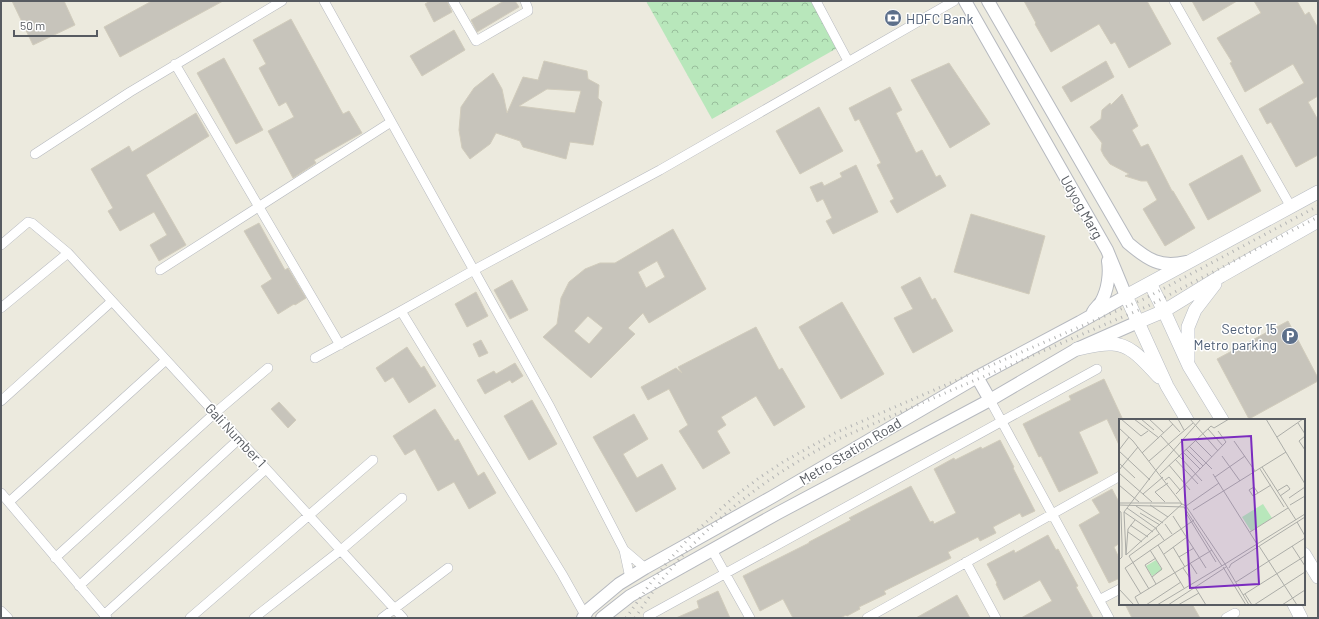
<svg xmlns="http://www.w3.org/2000/svg" width="1319" height="619" font-family="Barlow,sans-serif">
	<style>
		.park { fill: url(#park-crowns) }
		.building { fill: #c7c4bb; stroke: #d1ccbc; fill-rule: evenodd }
		.lines { fill: none; stroke-linecap: round; stroke-linejoin: round }
		.minor-casing { stroke: #b6b9bf; stroke-width: 10 }
		.tertiary-casing { stroke: #b6b9bf; stroke-width: 14 }
		.secondary-casing { stroke: #b7bbc2; stroke-width: 14 }
		.minor { stroke: #fff; stroke-width: 9 }
		.tertiary { stroke: #fff; stroke-width: 12 }
		.secondary { stroke: #fff; stroke-width: 13 }
		.rail { stroke: #b3b4b4; stroke-width: 3; stroke-dasharray: 1 5; stroke-linecap: butt }
		.labels { text-anchor: middle; dominant-baseline: central; stroke-width: 3; stroke-linejoin: round; paint-order: stroke }
		.service-label { font-size: 14px; fill: #4e5e75; stroke: #fff; text-anchor: start }
		.street-label { font-size: 14px; fill: #575b61; stroke: #fff }
		.inset-road { fill: none; stroke: #acada8; stroke-width: 1 }
		.view { fill: #7b2cbf; fill-opacity: 0.15; stroke: #7b2cbf; stroke-width: 2 }
		.inset-edge { fill: none; stroke: #575b61; stroke-width: 2 }
	</style>
	<defs>
		<pattern id="park-crowns" width="20" height="18" patternUnits="userSpaceOnUse"><rect width="20" height="18" fill="#b8e7bb"/><path d="M2 6a3 3 0 1 1 6 0M12 15a3 3 0 1 1 6 0" fill="none" stroke="#98be9b"/></pattern>
	</defs>
	<rect width="100%" height="100%" fill="#eceade"/>
	<!-- park -->
	<path class="park" d="M646 1H813L839 47 712 119Z"/>
	<!-- building -->
	<path class="building" d="M12 1H64L75 25 33 45Z
		M152 1H223L120 57 104 27Z
		M430 1H447L452 12 434 22 425 4Z
		M504 1H515L519 7 477 32 471 20Z
		M1024 1H1147L1171 44 1129 68 1115 42 1111 44 1099 24 1051 52 1035 24 1036 23Z
		M1192 1H1237L1203 21Z
		M1254 1H1297L1305 15 1309 12 1318 28V96L1308 102 1318 120V155L1296 167 1271 122 1267 124 1259 109 1304 83 1293 64 1245 92 1230 63 1232 62 1217 38 1261 13Z
		M291 19 343 114 349 111 362 133 314 160 316 163 293 178 268 131 294 117 286 102 279 106 259 68 266 64 253 40Z
		M454 30 465 50 422 76 410 56Z
		M224 58 263 130 236 144 197 73Z
		M544 61 587 71 588 79 599 85 598 98 602 102 593 145 570 142 566 159 523 147 520 141 496 133 490 144 470 159 462 148 459 130 461 107 474 88 493 73 502 89 507 113 523 77 538 80ZM547 89 581 91 575 113 519 106Z
		M1106 61 1114 77 1071 102 1062 87Z
		M949 63 990 124 950 148 911 80Z
		M890 87 902 110 896 113 916 153 922 150 936 177 940 175 946 186 897 213 890 201 894 199 877 165 881 163 859 119 855 121 849 108Z
		M1122 94 1138 126 1132 130 1141 147 1148 144 1172 191H1173L1195 228 1165 246 1143 209 1157 200 1147 181H1141L1125 176 1129 174 1110 164 1104 156 1101 150 1102 143 1090 127 1101 119 1102 110 1110 103 1111 105Z
		M819 107 843 151 800 174 776 131Z
		M196 113 209 136 146 175 186 245 159 261 150 245 167 235 154 212 120 231 108 211 113 208 91 169 129 146 132 152Z
		M1242 155 1261 191 1208 220 1189 184Z
		M856 165 878 212 833 234 826 221 832 218 823 199 817 202 810 187 822 182 824 186 842 177 840 173Z
		M971 214 1045 236 1029 294 954 272Z
		M259 223 285 270 288 268 306 298 295 305 294 304 278 314 261 286 272 279 244 231Z
		M673 229 706 289 649 323 643 313 628 328 635 334 591 378 543 337 557 324 561 298 569 282 585 269 600 263H615ZM657 261 665 277 646 288 638 272ZM588 316 603 328 589 344 574 331Z
		M920 277 932 300 935 298 953 331 913 353 894 318 913 309 901 287Z
		M512 280 528 310 510 319 494 290Z
		M476 292 488 316 467 327 455 304Z
		M842 302 884 374 841 399 799 327Z
		M1288 321 1318 378V381L1249 419 1217 359Z
		M756 327 779 370 782 368 805 407 774 426 756 396 721 417 726 425 717 431 730 453 703 469 679 431 688 425 669 389 648 400 641 387 676 368 682 373 678 367Z
		M481 340 488 353 479 357 473 344Z
		M407 347 421 368 424 366 436 386 409 403 393 377 385 382 376 368Z
		M515 363 523 376 512 383 510 380 485 394 477 380 494 371 496 374Z
		M1104 379 1123 420H1120V447L1107 419 1079 432 1098 473 1059 492 1041 456 1039 457 1023 424 1071 400 1069 396Z
		M532 400 557 444 529 460 504 416Z
		M279 402 296 420 288 428 271 409Z
		M435 409 455 441 458 439 478 476 484 472 496 493 469 509 454 482 438 491 415 449 405 455 393 436Z
		M634 414 648 439 623 454 637 478 662 464 676 489 636 512 593 437Z
		M1000 440 1014 467 1013 468 1035 511 1022 517 1020 513 993 527 996 533 980 541 978 537 948 552 951 558 884 591 886 594 859 607 860 609 847 616 846 615 840 618H793L783 599 760 611 743 576 809 543V542L851 520 849 518 911 486 930 522 933 521 934 524 956 513 934 469 954 458 955 460 981 447 982 449Z
		M1112 489 1120 504V543L1114 547 1120 560V578L1109 583 1079 525 1100 513 1092 500Z
		M1048 535 1056 550 1058 549 1066 564 1078 586 1076 587 1093 618H1021L1052 601 1040 580 1004 600 996 584 997 583 987 564 1014 550 1015 553Z
		M718 591 730 618H676L699 608 697 601Z
		M957 595 970 618H916Z
		M1125 604H1192L1200 618H1132Z"/>
	<g class="lines">
		<!-- minor casing -->
		<g class="minor-casing">
			<path id="minor" d="M324 1 550 407 624 550
				M453 1 476 41 528 11V9L525 1
				M816 1 848 61
				M1174 1 1291 207
				M175 64 340 345
				M35 154 130 92 282 1
				M1 245 28 222 32 223 68 253 403 618
				M160 270 391 122
				M1 308 68 253
				M401 311 562 574 585 615
				M315 358 401 311 474 270 660 170 954 1
				M990 400 1109 618
				M1 401 112 301
				M1 493 107 618
				M9 502 166 360
				M712 550 750 618
				M55 558 215 413 268 368
				M966 562 996 618
				M630 578 624 550 645 568
				M79 586 239 439
				M1099 600 1120 589
				M1 611 8 618
				M104 615 266 469
				M648 616 1097 369
				M190 618 373 460
				M254 618 341 550 402 498
				M382 618 448 568
				M867 618 1120 476
				M1226 618 1235 613"/>
		</g>
		<!-- tertiary casing -->
		<g class="tertiary-casing">
			<path id="tertiary" d="M988 1 1128 243C1148 260 1160 268 1186 262
				M1093 312C1095 308 1099 305 1101 302 1108 290 1110 273 1108 261
				M977 377 990 400
				M583 618 588 610 619 584 645 568 772 497 977 377 1080 322 1126 296 1107 250 965 1
				M602 618 630 596 778 513 990 400 1077 349 1138 322"/>
		</g>
		<!-- secondary casing -->
		<g class="secondary-casing">
			<path id="secondary" d="M1150 283 1164 311 1189 366 1222 420
				M1138 322 1164 311 1221 276 1318 221
				M1077 349C1088 347 1100 343 1112 344 1132 344 1146 364 1159 377
				M1188 360V327L1195 310 1215 284
				M1187 420 1167 386 1126 296 1318 192
				M1304 554 1318 577
				M1294 604 1301 618"/>
		</g>
		<!-- minor -->
		<use href="#minor" class="minor"/>
		<!-- tertiary -->
		<use href="#tertiary" class="tertiary"/>
		<!-- secondary -->
		<use href="#secondary" class="secondary"/>
		<!-- rail -->
		<path class="rail" d="M626 618 652 581 671 558 691 536 735 496 759 478 783 462 835 433 1144 299 1318 206
			M635 618C686 538 755 482 838 439L1148 306 1318 217"/>
	</g>
	<!-- icons -->
	<defs>
		<g id="bank-disc" transform="scale(0.9)"><circle r="9.5" fill="#5c6f8a" stroke="#fff"/><path d="M-6-4H6V4H-6ZM0-2.3a2.3 2.3 0 1 0 0 4.6a2.3 2.3 0 1 0 0-4.6Z" fill="#fff"/></g>
		<g id="parking-disc" transform="scale(0.9)"><circle r="9.5" fill="#5c6f8a" stroke="#fff"/><path d="M-3.5-5.5H1a3.5 3.5 0 0 1 0 7H-1V5.5H-3.5ZM-1-3.4V-.6H.8a1.4 1.4 0 0 0 0-2.8Z" fill="#fff"/></g>
	</defs>
	<g fill-rule="evenodd">
		<use href="#bank-disc" x="893" y="18"/>
		<use href="#parking-disc" x="1290" y="336"/>
	</g>
	<g class="labels">
		<!-- service labels -->
		<g class="service-label">
			<text x="906" y="18">HDFC Bank</text>
			<text x="1277" y="328" text-anchor="end">Sector 15<tspan x="1277" dy="16">Metro parking</tspan></text>
		</g>
		<!-- street labels -->
		<g class="street-label">
			<text transform="translate(1082 207) rotate(60)">Udyog Marg</text>
			<text transform="translate(236 435) rotate(47)">Gali Number 1</text>
			<text transform="translate(850 451) rotate(-31)">Metro Station Road</text>
		</g>
	</g>
	<!-- overview -->
	<g transform="translate(1119 419)">
		<rect width="186" height="186" fill="#eceade"/>
		<path d="M144 85 153 99 132 112 123 98ZM37 141 43 151 33 157 27 147Z" fill="#b8e7bb"/>
		<path class="inset-road" d="M2 0 22 17 29 12M15 0 40 19M22 0 35 11M30 0 45 14M49 0 61 13M59 0 65 11M71 0 99 32M147 0 186 65M179 4 186 15M0 9 14 22 63 85 7 136M89 10 104 27M42 17 83 62M186 17 180 22 186 31M158 18 184 0M76 21 93 38M115 22 136 52M70 27 93 50M67 30 84 47M0 31 10 18M0 32 31 61M64 33 81 50M23 34 54 5M103 37 121 62M56 40 79 65M30 42 74 4M0 44 16 59M50 46 71 71M143 48 177 101M141 50 165 88M0 51 19 28M0 54 33 83M41 55 92 7 95 9 110 0M94 55 138 125M96 58 126 37M46 61 50 58 61 71M0 66 20 83M158 72 168 66 171 70 161 77M139 74 134 77 130 71 135 68 139 74 152 66M24 75 44 58M57 75 107 23 99 12M170 79 186 68M46 83 36 73 49 64M0 84H61L67 87 106 145 186 95M0 86 65 88 103 147M31 86 49 98M171 86 186 77M17 87 44 104M67 87 100 64M8 89 38 110M74 91 167 33M0 92 2 93 3 125V138L0 141M5 93 34 113M21 94 41 106M67 94 97 143M54 97 87 149M178 103 186 117M46 105 53 115M11 106 29 118M37 110 45 121M9 113 23 123M131 113 169 89M39 126 65 169M140 127 178 186M173 127 186 147M54 128 66 148M31 131 43 150 33 158M45 135 68 118M7 136 5 93 37 51 82 0M7 136 9 110 16 101M60 138 75 129M37 139 26 146 37 165M71 144 78 155M104 148 127 186M64 149 71 159M110 149 112 145 186 98M117 163 186 119M76 168 87 186M0 170 15 186M30 170 10 137 40 115M22 175 6 149 75 101M126 175 133 186M124 176 186 137M20 186 16 178 93 131M27 186 62 163M38 186 106 145 130 186M49 186 107 148M59 186 80 174M135 186 186 153M163 186 186 171"/>
		<path class="view" d="M132 17 140 165 71 169 63 21Z"/>
		<rect width="186" height="186" class="inset-edge"/>
	</g>
	<!-- border -->
	<rect width="1319" height="619" fill="none" stroke="#575b61" stroke-width="4"/>
	<!-- scale -->
	<path d="M14 30v6h83v-6" fill="none" stroke="#575b61" stroke-width="2"/>
	<text x="20" y="30" font-size="12" fill="#575b61" stroke="#ffffff" stroke-width="3" paint-order="stroke">50 m</text>
</svg>
